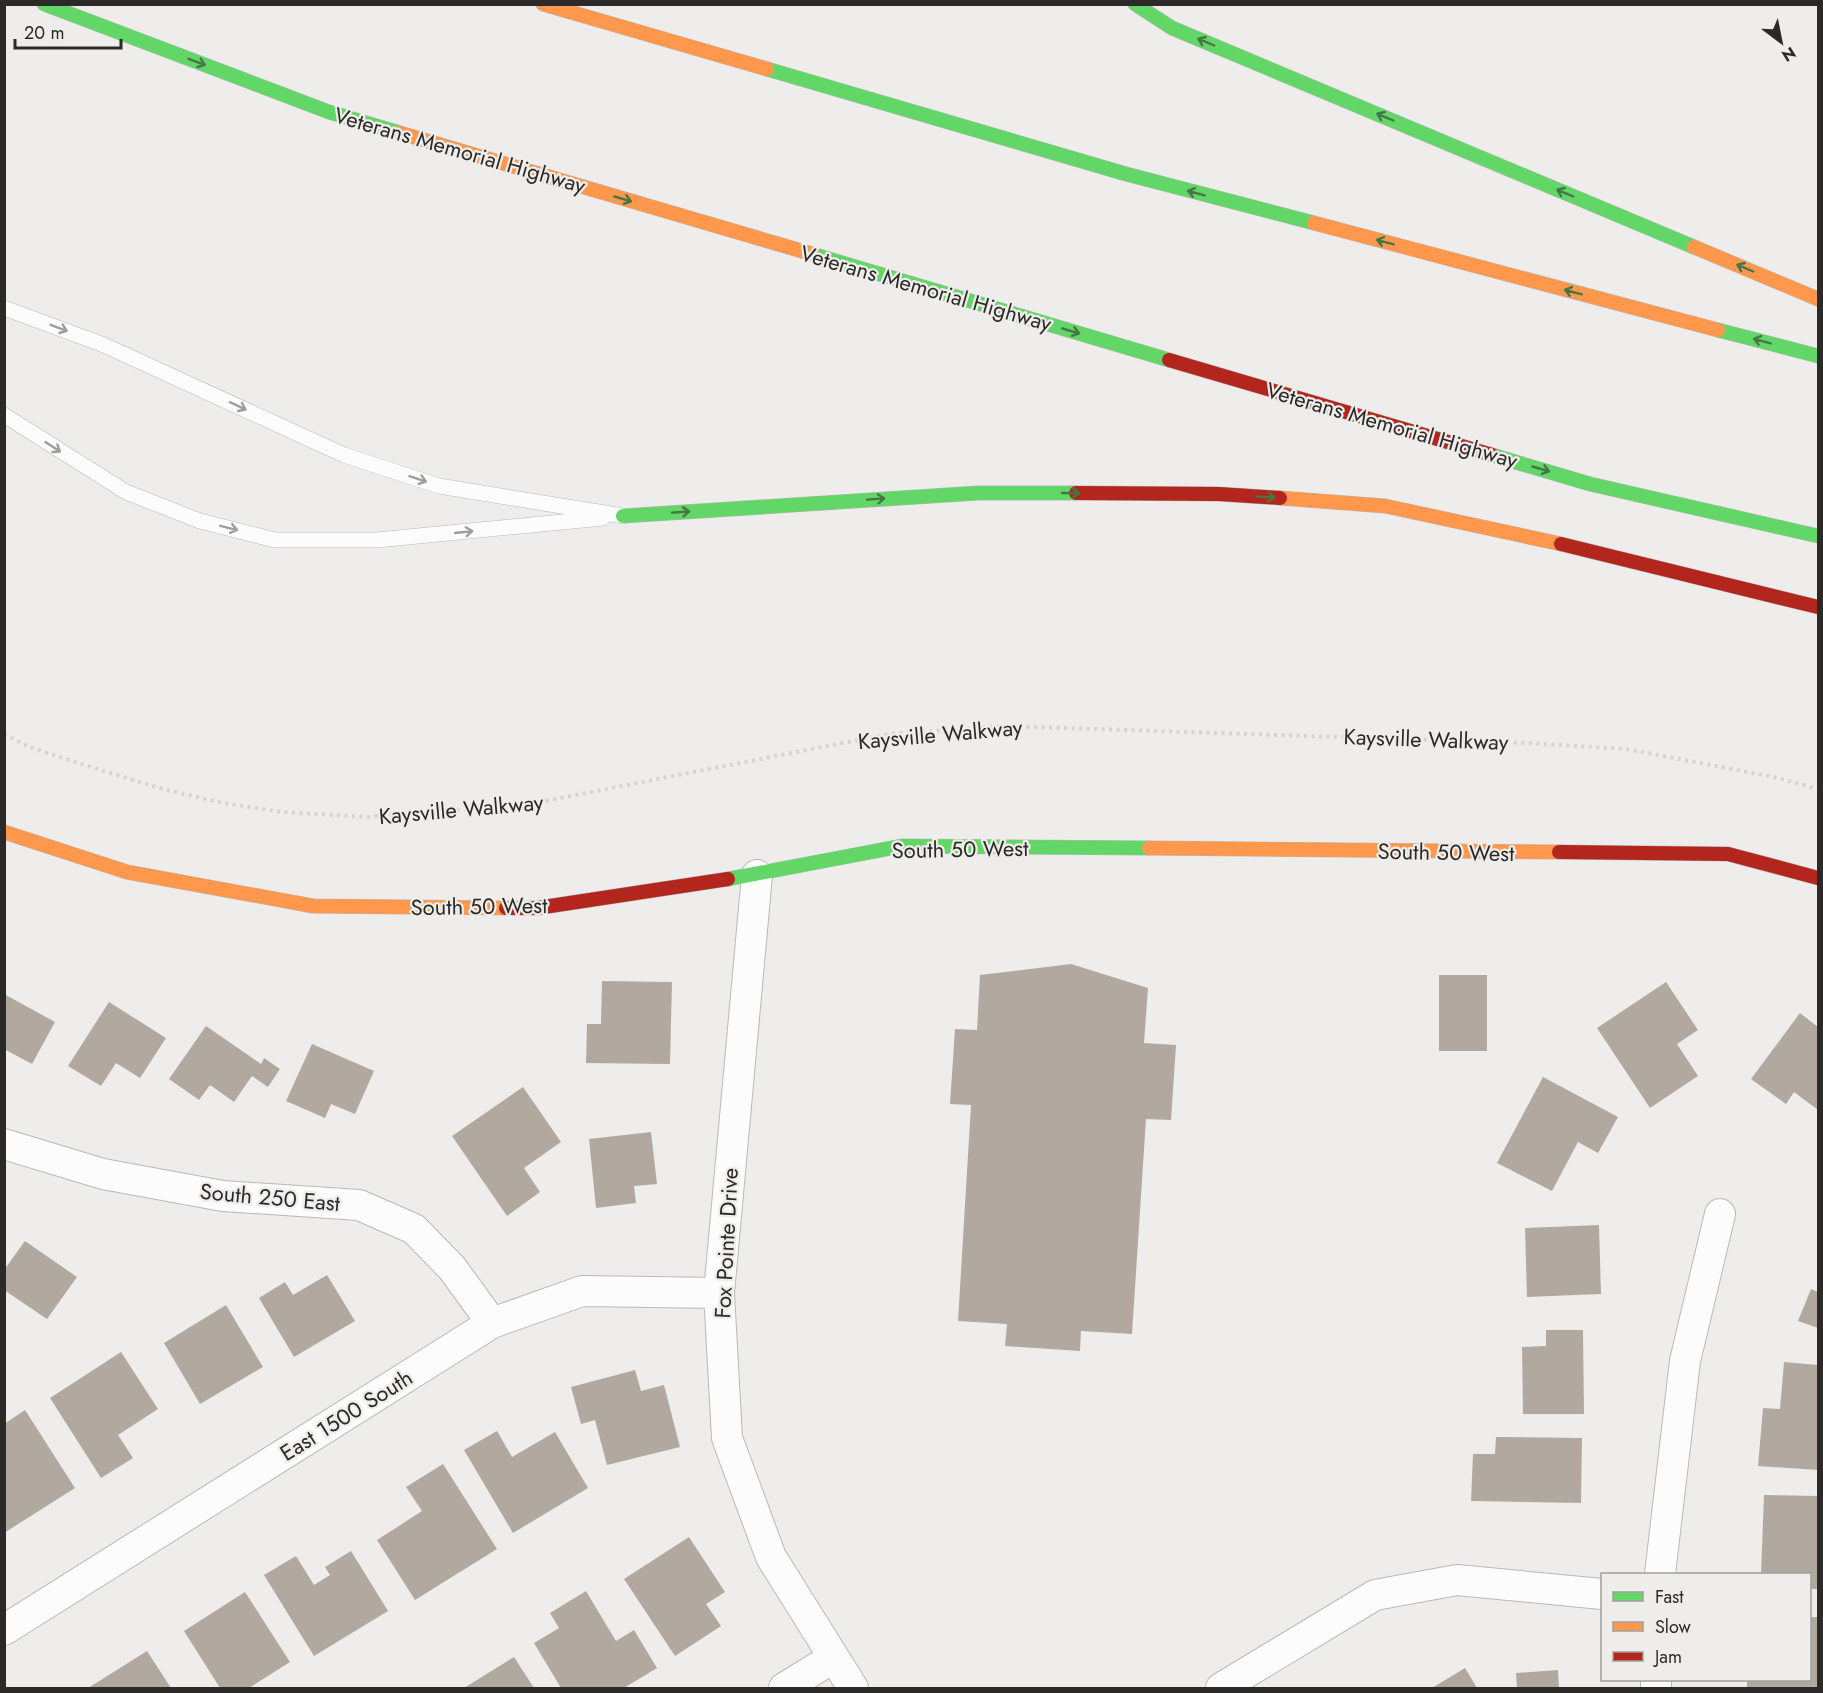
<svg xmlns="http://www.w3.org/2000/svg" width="1823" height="1693" font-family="Jost,sans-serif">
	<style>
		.building { fill: #b1a9a0 }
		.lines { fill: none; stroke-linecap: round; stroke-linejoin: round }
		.lane-casing { stroke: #bab9b8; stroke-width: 16 }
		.street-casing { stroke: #bab9b8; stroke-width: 32 }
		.fast-casing { stroke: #bab9b8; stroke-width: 15 }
		.slow-casing { stroke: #bab9b8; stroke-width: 15 }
		.jam-casing { stroke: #bab9b8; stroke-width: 15 }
		.path { stroke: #d4d4d4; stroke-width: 4; stroke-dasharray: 3 4.5; stroke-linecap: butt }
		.lane { stroke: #fcfcfc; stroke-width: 15 }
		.street { stroke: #fcfcfc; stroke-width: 30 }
		.fast { stroke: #63d668; stroke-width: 14 }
		.slow { stroke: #ff974d; stroke-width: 14 }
		.jam { stroke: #b3261e; stroke-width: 14 }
		.oneway { stroke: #447745 }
		.oneway2 { stroke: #9e9e9d }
		.labels { text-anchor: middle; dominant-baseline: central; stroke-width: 4.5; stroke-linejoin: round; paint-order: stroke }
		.street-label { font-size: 22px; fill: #2b2a29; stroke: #efedea }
	</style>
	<rect width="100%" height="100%" fill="#eeedeb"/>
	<!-- building -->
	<path class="building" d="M1071 964 1148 988 1144 1043 1176 1045 1171 1120 1146 1119 1132 1334 1081 1331 1080 1351 1005 1346 1007 1324 958 1321 971 1105 950 1104 955 1029 977 1030 980 975Z
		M1439 975H1487V1051H1439Z
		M602 981 672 982 670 1064 586 1063 587 1024H601Z
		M1666 982 1698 1030 1677 1044 1698 1076 1650 1108 1597 1028Z
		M4 994 55 1022 32 1064 4 1049Z
		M109 1002 166 1038 140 1078 116 1063 101 1086 68 1066Z
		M1800 1013 1818 1027V1110L1794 1092 1786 1104 1751 1079Z
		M206 1026 261 1064 264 1058 280 1069 268 1087 252 1076 234 1102 210 1085 199 1100 169 1079Z
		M312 1044 374 1071 355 1114 331 1104 325 1118 286 1101Z
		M1543 1077 1618 1117 1598 1153 1578 1142 1552 1191 1497 1163Z
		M523 1087 561 1142 524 1168 540 1192 507 1216 452 1136Z
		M651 1132 657 1184 634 1186 636 1203 596 1208 589 1139Z
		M1599 1225 1601 1294 1527 1297 1525 1228Z
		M25 1241 77 1277 47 1319 4 1290V1270Z
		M327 1275 355 1321 294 1357 259 1298 285 1282 293 1295Z
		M1811 1289 1818 1292V1328L1798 1321Z
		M226 1305 263 1367 200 1404 164 1343Z
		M1546 1330H1583L1584 1414H1523L1522 1347 1546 1346Z
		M121 1352 158 1409 118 1435 133 1458 101 1478 50 1398Z
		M1784 1362 1818 1365V1470L1758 1466 1763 1408 1780 1409Z
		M635 1370 641 1391 664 1385 680 1447 607 1465 595 1420 581 1424 571 1387Z
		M25 1410 75 1488 4 1533V1424Z
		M497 1431 512 1457 555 1432 588 1488 513 1533 464 1450Z
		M1496 1437 1582 1438 1581 1503 1471 1501 1473 1454H1495Z
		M443 1464 497 1549 415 1600 377 1540 422 1511 406 1487Z
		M1764 1495 1818 1496V1589H1810V1574H1761Z
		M689 1537 725 1592 706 1604 721 1626 675 1656 624 1579Z
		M351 1551 388 1611 314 1656 264 1575 296 1556 314 1585 330 1575 325 1567Z
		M586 1591 616 1641 634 1630 657 1668 624 1688H561L534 1643 559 1628 550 1613Z
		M245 1592 290 1662 249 1688H220L184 1631Z
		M1810 1617H1818V1688H1747V1680H1810Z
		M147 1651 171 1688H88Z
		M514 1657 534 1688H464Z
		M1465 1668 1477 1688H1432Z
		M1558 1670 1559 1688H1517L1516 1673Z"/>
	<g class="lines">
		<!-- lane casing -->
		<g class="lane-casing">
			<path id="lane" d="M4 308 104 345 344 455 439 486 623 516
				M4 415 126 492 200 521 275 540H377L603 518"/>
		</g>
		<!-- street casing -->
		<g class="street-casing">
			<path id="street" d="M757 875 719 1293 727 1438 771 1557 853 1688
				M4 1144 103 1174 223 1196 359 1205 414 1229 452 1268 492 1323
				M1660 1574 1685 1361 1720 1214
				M4 1630 492 1323 582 1291 719 1293
				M784 1688 833 1658
				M1221 1688 1375 1595 1457 1580 1602 1594
				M1656 1688V1680"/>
		</g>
		<!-- fast casing -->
		<g class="fast-casing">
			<path id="fast" d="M44 4 329 112 400 133
				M1135 4 1172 28 1694 247
				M767 69 1126 174 1314 223
				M812 254 1169 360
				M1718 330 1818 356
				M1492 455 1590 484 1818 536
				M623 516 978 493H1076
				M728 879 902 846 1149 848"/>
		</g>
		<!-- slow casing -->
		<g class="slow-casing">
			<path id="slow" d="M543 4 767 69
				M400 133 812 254
				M1314 223 1718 330
				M1694 247 1818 299
				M1280 498 1385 506 1561 544
				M4 832 127 872 313 906 506 908
				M1149 848 1559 852"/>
		</g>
		<!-- jam casing -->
		<g class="jam-casing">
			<path id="jam" d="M1169 360 1492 455
				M1076 493 1219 494 1280 498
				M1561 544 1818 607
				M1559 852 1728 854 1818 878
				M506 908H537L728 879"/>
		</g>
		<!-- path -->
		<path class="path" d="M4 734 29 747 94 768 163 789 223 803 282 812 368 817 428 811 509 808 889 734 1002 726 1526 743 1626 749 1774 777 1818 789"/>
		<!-- lane -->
		<use href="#lane" class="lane"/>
		<!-- street -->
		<use href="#street" class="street"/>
		<!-- fast -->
		<use href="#fast" class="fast"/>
		<!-- slow -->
		<use href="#slow" class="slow"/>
		<!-- jam -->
		<use href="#jam" class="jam"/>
	</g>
	<!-- one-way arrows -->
	<defs><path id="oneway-shaft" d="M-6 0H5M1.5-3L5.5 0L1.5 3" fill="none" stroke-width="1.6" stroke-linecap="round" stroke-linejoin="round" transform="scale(1.5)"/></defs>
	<g class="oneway">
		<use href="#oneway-shaft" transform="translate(1206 42) rotate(-157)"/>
		<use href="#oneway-shaft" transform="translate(197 62) rotate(21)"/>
		<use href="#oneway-shaft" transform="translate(1385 117) rotate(-157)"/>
		<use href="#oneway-shaft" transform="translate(1196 193) rotate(-165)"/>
		<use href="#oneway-shaft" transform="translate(1565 193) rotate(-157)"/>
		<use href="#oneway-shaft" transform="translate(623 199) rotate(16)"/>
		<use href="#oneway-shaft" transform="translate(1385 242) rotate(-165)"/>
		<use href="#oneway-shaft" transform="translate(1745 268) rotate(-157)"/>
		<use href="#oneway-shaft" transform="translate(1573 292) rotate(-165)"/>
		<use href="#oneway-shaft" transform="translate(1071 331) rotate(16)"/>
		<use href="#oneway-shaft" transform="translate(1762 341) rotate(-165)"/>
		<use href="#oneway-shaft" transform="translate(1541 469) rotate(16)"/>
		<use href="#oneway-shaft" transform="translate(1071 493)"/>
		<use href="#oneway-shaft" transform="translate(1266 497) rotate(4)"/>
		<use href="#oneway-shaft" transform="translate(876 499) rotate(-4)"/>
		<use href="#oneway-shaft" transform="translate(681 512) rotate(-4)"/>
	</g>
	<g class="oneway2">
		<use href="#oneway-shaft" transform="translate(59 328) rotate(21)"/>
		<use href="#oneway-shaft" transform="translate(238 406) rotate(25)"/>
		<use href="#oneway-shaft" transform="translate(53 447) rotate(33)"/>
		<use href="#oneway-shaft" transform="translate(418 479) rotate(18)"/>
		<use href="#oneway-shaft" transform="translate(229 528) rotate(14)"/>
		<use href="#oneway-shaft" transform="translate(464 532) rotate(-6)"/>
	</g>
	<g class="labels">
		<!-- street labels -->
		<g class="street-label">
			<text transform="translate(460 150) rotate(16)">Veterans Memorial Highway</text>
			<text transform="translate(926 288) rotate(16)">Veterans Memorial Highway</text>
			<text transform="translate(1392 425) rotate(16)">Veterans Memorial Highway</text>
			<text transform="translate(940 734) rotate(-5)">Kaysville Walkway</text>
			<text transform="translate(1426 739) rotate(2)">Kaysville Walkway</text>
			<text transform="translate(461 809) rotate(-5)">Kaysville Walkway</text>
			<text transform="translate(960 849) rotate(-1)">South 50 West</text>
			<text transform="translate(1446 852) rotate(1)">South 50 West</text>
			<text transform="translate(479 906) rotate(-1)">South 50 West</text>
			<text transform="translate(270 1197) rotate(5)">South 250 East</text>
			<text transform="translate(726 1243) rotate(-87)">Fox Pointe Drive</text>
			<text transform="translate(346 1415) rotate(-32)">East 1500 South</text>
		</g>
	</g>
	<!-- border -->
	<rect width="1823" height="1693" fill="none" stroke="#2b2a29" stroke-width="12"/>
	<!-- legend -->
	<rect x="1601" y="1573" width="210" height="108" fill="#efedea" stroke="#a19f9d" stroke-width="1.5"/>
	<rect x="1613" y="1592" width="30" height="9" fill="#63d668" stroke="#a19f9d" stroke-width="1.5"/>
	<text x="1655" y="1603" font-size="18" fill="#2b2a29">Fast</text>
	<rect x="1613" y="1622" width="30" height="9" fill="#ff974d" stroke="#a19f9d" stroke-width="1.5"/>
	<text x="1655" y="1633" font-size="18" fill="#2b2a29">Slow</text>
	<rect x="1613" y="1652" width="30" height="9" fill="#b3261e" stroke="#a19f9d" stroke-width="1.5"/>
	<text x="1655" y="1663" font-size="18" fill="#2b2a29">Jam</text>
	<!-- north arrow -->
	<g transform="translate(1781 42) rotate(148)" stroke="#efedea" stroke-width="4.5" paint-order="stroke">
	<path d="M0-4.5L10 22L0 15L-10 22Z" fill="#2b2a29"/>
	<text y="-9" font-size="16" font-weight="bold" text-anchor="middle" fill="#2b2a29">N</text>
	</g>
	<!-- scale -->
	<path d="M15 39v9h106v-9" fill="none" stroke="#2b2a29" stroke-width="3"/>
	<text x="24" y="39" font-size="18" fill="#2b2a29" stroke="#efedea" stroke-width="4.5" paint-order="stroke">20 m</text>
</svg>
